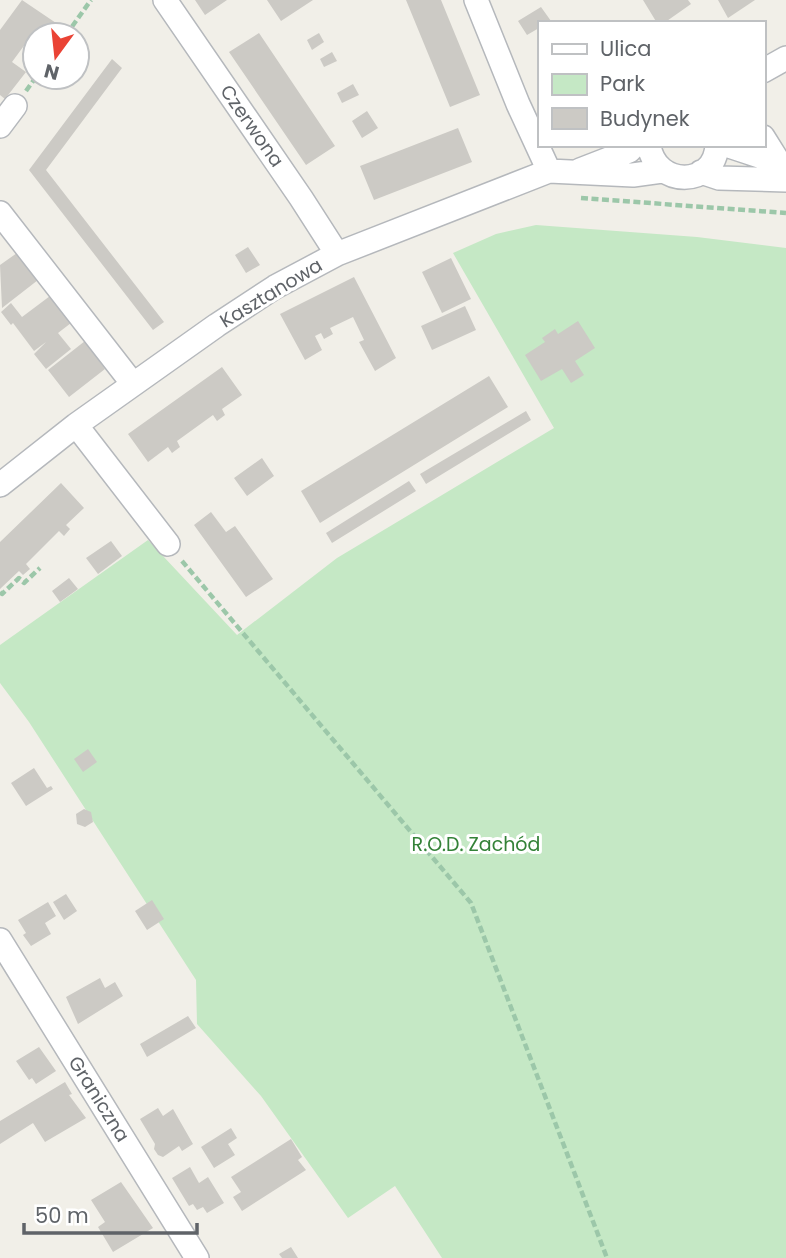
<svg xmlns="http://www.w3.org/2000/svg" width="786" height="1258" font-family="Poppins,sans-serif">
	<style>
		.green { fill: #c5e8c5 }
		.building { fill: #cccac5 }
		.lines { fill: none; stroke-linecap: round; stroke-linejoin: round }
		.minor-casing { stroke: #b5b8bc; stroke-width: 26 }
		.path { stroke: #9cc7a9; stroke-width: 4.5; stroke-dasharray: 7 3.5; stroke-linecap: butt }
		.minor { stroke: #fff; stroke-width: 23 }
		.labels { text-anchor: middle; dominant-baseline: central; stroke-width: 6; stroke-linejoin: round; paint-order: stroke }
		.street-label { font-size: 19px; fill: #5f6368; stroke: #fff }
		.park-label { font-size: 19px; fill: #348238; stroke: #fff }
	</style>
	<rect width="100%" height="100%" fill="#f1efe8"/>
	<!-- green -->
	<path class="green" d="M536 225 697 237 786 248V1258H442L395 1186 348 1218 261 1096 197 1024 196 980 29 722 0 683V645L148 540 237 635 337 558 554 428 453 253 496 234Z"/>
	<!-- building -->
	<path class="building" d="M22 0 59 25 52 35H35V50L26 43 12 62 26 72 5 99 0 95V30Z
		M195 0H227L205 15Z
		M267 0H313L281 21Z
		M406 0H441L480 95 450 107Z
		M643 0H688L691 4 664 23H657Z
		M718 0H755L728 18Z
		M541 7 551 21 539 23V28L527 35 518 21Z
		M259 33 335 146 306 165 229 52Z
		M319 33 324 42 312 50 307 40Z
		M332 52 337 61 324 67 320 59Z
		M112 59 122 68 46 170 164 322 153 330 29 170Z
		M353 84 359 95 342 103 337 93Z
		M367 111 378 128 362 138 352 121Z
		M458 128 472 162 374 200 360 166Z
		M248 247 260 265 246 273 235 255Z
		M17 253 38 280 2 308 0 265Z
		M451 258 471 299 442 313 422 272Z
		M354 277 396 358 375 371 359 342 364 340 353 317 330 328 333 334 324 339 321 333 315 336 322 350 305 360 280 314Z
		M50 296 71 323 58 333 71 349 46 369 34 354 46 342 34 351 13 323 11 325 1 312 11 303 22 317Z
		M465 306 476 330 432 350 421 326Z
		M578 321 595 348 575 361 584 375 571 383 562 369 541 381 525 355 545 342 542 338 555 329 558 334Z
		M85 341 105 369 69 397 48 370Z
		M222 367 242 395 222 409 225 415 217 421 213 415 177 441 180 447 172 453 168 447 148 462 128 434Z
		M489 376 508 407 320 523 301 491Z
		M526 411 531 420 426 484 420 474Z
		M262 458 274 476 247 496 234 478Z
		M409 481 416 491 332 543 326 533Z
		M61 483 84 508 66 525 70 529 64 536 59 531 26 564 30 569 23 575 19 571 0 589V542Z
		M211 512 226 532 235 526 273 579 246 597 194 525Z
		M111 541 122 556 98 574 86 558Z
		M69 578 78 589 60 602 52 591Z
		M88 749 97 762 83 772 74 759Z
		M34 768 47 788 51 786 53 789 26 806 11 783Z
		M84 809 91 812 93 822 85 827 77 824 76 814Z
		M66 894 77 911 64 920 53 902Z
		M152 900 164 919 147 930 135 911Z
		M48 902 56 916 45 923 51 934 31 946 23 935 26 933 18 920Z
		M100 978 105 988 115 982 123 996 78 1024 66 997Z
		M188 1016 196 1028 147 1057 140 1044Z
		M39 1047 56 1071 36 1084 32 1078 29 1080 16 1061Z
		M65 1082 72 1094 69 1095 86 1118 45 1142 33 1123 0 1144V1121Z
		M158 1108 163 1116 173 1109 193 1144 182 1151 179 1146 163 1157 158 1155 154 1149 155 1144 140 1119Z
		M231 1128 237 1138 228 1144 235 1155 214 1168 201 1147Z
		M291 1139 302 1157 298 1160 306 1170 242 1211 233 1197 241 1192 231 1177Z
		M190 1167 199 1183 208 1177 224 1203 207 1213 203 1207 197 1210 193 1204 189 1206 172 1178Z
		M121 1182 153 1228 113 1252 98 1227 105 1222 91 1200Z
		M291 1247 298 1258H282L279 1254Z"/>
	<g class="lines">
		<!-- minor casing -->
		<g class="minor-casing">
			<path id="minor" d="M165 0 301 198 337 254
				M476 0 518 104 549 171
				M763 71 786 58
				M0 126 15 106
				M763 137 778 161
				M649 145C655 188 715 188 717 145
				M726 145 786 165
				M580 170 629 151 635 145
				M701 172 719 178 786 180
				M0 213 133 384
				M76 425 168 544
				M0 485 76 425 217 325 275 287 337 254 549 171 633 175 662 171
				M0 940 197 1258"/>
		</g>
		<!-- path -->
		<path class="path" d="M66 35 91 0
			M26 91 36 77
			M581 198 786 213
			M182 561 471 903 607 1258
			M0 592 2 594 19 578 24 583 40 568"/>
		<!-- minor -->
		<use href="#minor" class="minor"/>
	</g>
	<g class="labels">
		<!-- street labels -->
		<g class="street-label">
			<text transform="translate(252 126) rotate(55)">Czerwona</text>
			<text transform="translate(271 293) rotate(-31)">Kasztanowa</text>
			<text transform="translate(99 1099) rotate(58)">Graniczna</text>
		</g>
		<!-- park labels -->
		<g class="park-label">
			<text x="476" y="844">R.O.D. Zachód</text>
		</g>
	</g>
	<!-- legend -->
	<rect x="538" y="21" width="228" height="126" fill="#ffffff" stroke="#bfc1c3" stroke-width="2"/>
	<rect x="552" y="44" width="35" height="10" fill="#ffffff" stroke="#bfc1c3" stroke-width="2"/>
	<text x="600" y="56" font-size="21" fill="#5f6368">Ulica</text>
	<rect x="552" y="74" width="35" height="21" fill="#c5e8c5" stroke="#bfc1c3" stroke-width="2"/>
	<text x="600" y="91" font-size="21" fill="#5f6368">Park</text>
	<rect x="552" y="108" width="35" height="21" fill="#cccac5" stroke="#bfc1c3" stroke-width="2"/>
	<text x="600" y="126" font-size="21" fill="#5f6368">Budynek</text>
	<!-- north arrow -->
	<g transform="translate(56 56) rotate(195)"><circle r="33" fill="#ffffff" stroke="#bfc1c3" stroke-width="2"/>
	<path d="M0-5L12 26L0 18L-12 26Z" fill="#ea4335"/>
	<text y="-10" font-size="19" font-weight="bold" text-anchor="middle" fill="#5f6368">N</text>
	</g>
	<!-- scale -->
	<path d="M24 1223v10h173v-10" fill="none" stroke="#5f6368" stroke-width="3.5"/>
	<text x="35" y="1223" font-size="21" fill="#5f6368" stroke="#ffffff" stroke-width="5" paint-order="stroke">50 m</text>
</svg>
